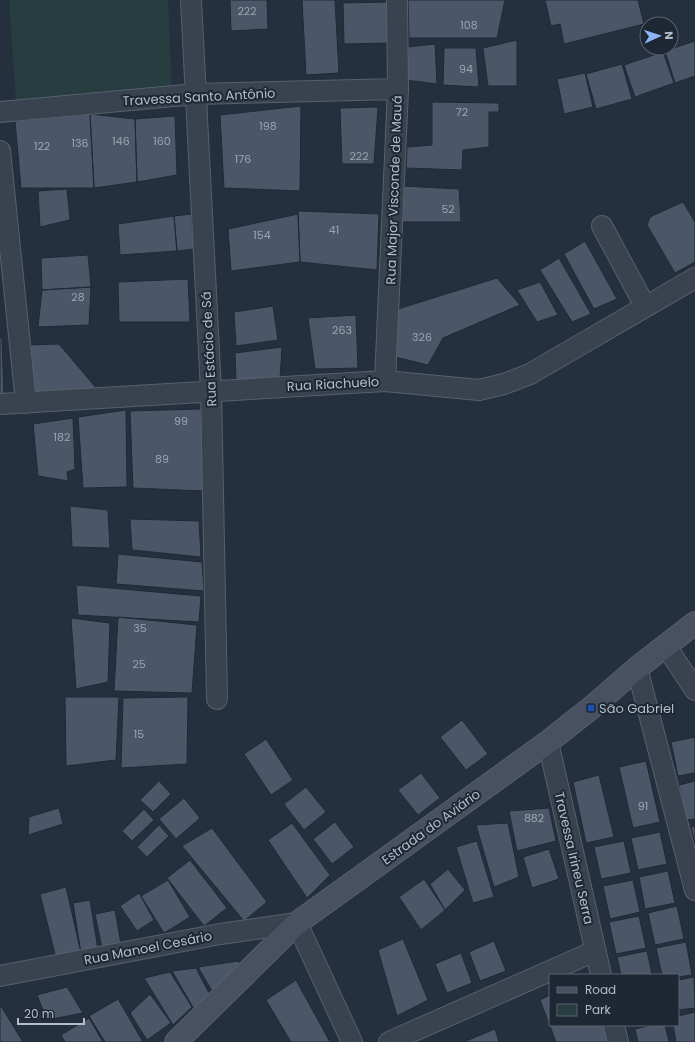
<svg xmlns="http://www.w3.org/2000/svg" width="695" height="1042" font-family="Poppins,sans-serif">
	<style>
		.green { fill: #273d40 }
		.building { fill: #4b5768; stroke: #202936 }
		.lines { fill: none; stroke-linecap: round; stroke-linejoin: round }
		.street-casing { stroke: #57606d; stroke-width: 22 }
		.secondary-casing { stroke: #57606d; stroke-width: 24 }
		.street { stroke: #39424f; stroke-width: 20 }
		.secondary { stroke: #475162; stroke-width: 22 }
		.transit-dot { fill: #1a4fb4; stroke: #1e2734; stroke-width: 1.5 }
		.labels { text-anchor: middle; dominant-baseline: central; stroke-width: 4; stroke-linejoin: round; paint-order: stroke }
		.number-label { font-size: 11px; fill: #9ba4b2 }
		.street-label { font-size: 13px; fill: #b6bdca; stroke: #1e2734 }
		.poi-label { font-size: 13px; fill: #b6bdca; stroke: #1e2734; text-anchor: start }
	</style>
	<rect width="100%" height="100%" fill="#25303f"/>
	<!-- green -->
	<path class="green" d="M9 0H168L172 92 16 102Z"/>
	<!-- building -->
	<path class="building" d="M230 0H267L268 29 231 31Z
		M302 0H335L339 73 306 75Z
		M408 0H505L497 38H409Z
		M545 0H638L644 24 564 44 560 24 551 26Z
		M388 2V43L344 44 343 3Z
		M517 40V86H488L483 48Z
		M695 41V76L675 83 665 51Z
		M435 44 437 84 406 80 408 47Z
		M444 48H476L479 87 443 85Z
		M663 52 674 83 635 97 624 65Z
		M622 64 632 99 596 109 586 74Z
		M585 73 593 107 564 114 557 79Z
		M432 102 499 103V112H489V147L463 150 462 170 406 168 407 147 432 145Z
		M301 106 300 191 224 188 220 115Z
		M378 107 374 164H342L340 108Z
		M90 114 135 119 137 182 94 188Z
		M90 114 94 188H21L15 121Z
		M175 116 177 175 137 182 135 119Z
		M403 186 459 189 461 222H400Z
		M67 189 70 220 40 227 38 191Z
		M683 202 695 222V262L675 273 647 225 650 217Z
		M298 211 379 214 377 270 300 262Z
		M191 214 194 249 177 251 174 216Z
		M298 214 300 262 231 271 228 229Z
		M174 216 177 251 120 255 118 224Z
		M585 241 617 299 594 309 564 254Z
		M88 255 91 287 42 290 41 258Z
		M559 258 591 314 572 322 540 270Z
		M497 278 520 305 443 338 428 365 395 357V310Z
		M188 279 190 322H119L118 282Z
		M540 282 558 315 537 322 517 290Z
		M91 287 89 325 38 327 42 290Z
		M273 306 278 340 236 346 234 312Z
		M356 315 358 368 315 369 308 318Z
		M0 337H2L4 398H0Z
		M59 344 97 389 33 392 28 345Z
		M282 347 280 379 236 383 235 353Z
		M201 409 204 491 133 488 130 411Z
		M126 410 127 487 83 488 78 417Z
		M73 418 75 469 67 472 68 481 38 476 33 424Z
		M70 506 108 510 110 548 72 547Z
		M130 519 199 521 201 557 132 550Z
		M118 554 202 562 204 591 116 584Z
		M76 585 201 596 199 622 78 615Z
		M118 617 197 625 192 693 114 691Z
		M71 618 110 623 108 682 76 689Z
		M65 697H119L116 760 66 766Z
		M188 697 187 764 121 768 123 698Z
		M462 720 488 754 466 770 440 737Z
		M695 737V773L678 776 671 742Z
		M266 739 293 780 271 795 244 754Z
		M646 761 660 822 633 828 619 767Z
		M421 773 440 798 418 815 398 790Z
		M599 775 614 837 586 843 573 782Z
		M159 781 171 794 153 812 140 800Z
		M695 781V819L686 820 679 785Z
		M306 787 326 812 304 830 284 804Z
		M184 798 200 818 176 839 159 819Z
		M59 808 63 824 28 835 29 817Z
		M549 808 556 841 517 851 509 811Z
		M144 809 154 820 132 841 122 831Z
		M335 822 354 847 332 864 313 839Z
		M292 823 330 875 307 898 268 840Z
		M508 823 519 877 494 887 476 825Z
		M159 825 169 836 147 857 137 847Z
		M695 826V844L691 827Z
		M212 828 267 902 244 921 182 846Z
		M660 832 667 864 638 870 631 838Z
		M477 841 494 897 473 903 456 847Z
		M624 841 631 873 601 879 594 847Z
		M549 849 559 879 532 888 523 857Z
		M190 860 227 908 204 926 167 878Z
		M448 869 465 890 445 910 430 884Z
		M668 871 675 903 645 909 639 877Z
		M424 879 445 910 421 930 399 897Z
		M168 880 190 917 164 933 141 896Z
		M633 880 640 912 610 919 603 886Z
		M66 887 81 953 56 958 40 894Z
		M139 893 154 920 137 931 120 906Z
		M90 900 98 950 81 953 73 903Z
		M677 906 684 939 655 945 648 913Z
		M115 910 121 944 102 948 95 914Z
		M639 916 646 948 616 954 609 922Z
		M403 939 428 1000 397 1016 378 950Z
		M494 941 506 971 480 981 469 952Z
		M686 942 692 975 678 977V975H662L656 948Z
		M647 951 652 975H621L617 957Z
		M461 953 472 983 447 993 435 964Z
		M238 961 246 973 215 996 198 967Z
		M196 968 211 997 194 1009 172 971Z
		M170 972 192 1007 173 1025 144 978Z
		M694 977 695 1008 678 1010V980Z
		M296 980 330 1042H291L266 1000Z
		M67 987 83 1013 47 1020 37 995Z
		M150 994 171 1023 147 1040 130 1013Z
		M550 995V1025H606L608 1042H556L540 1000Z
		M118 999 143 1042H105L89 1016Z
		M0 1006H1L23 1042H0Z
		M695 1012V1042H676L673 1025H678V1016Z
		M89 1018 103 1042H65L61 1035Z
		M652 1025H665L669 1042H638L635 1029Z
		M495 1029 499 1042H467L466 1041Z"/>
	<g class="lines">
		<!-- street casing -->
		<g class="street-casing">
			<path id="street" d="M191 0 211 391 217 699
				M0 112 196 94 398 89
				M0 151 26 403
				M602 226 645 306
				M385 381 398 89 397 0
				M0 404 385 381 479 390 504 384 530 374 695 278
				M666 646 695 690
				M637 668 695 890
				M548 742 601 975
				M0 976 220 934 297 923 352 1042
				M614 1025 618 1042
				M389 1042 595 951"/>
		</g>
		<!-- secondary casing -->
		<g class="secondary-casing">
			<path id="secondary" d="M176 1042 297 923 548 742 591 708 637 668 695 623"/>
		</g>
		<!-- street -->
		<use href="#street" class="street"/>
		<!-- secondary -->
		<use href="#secondary" class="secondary"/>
	</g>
	<!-- markers -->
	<rect class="transit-dot" x="587" y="704" width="8" height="8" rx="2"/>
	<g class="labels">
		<!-- number labels -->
		<g class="number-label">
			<text x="247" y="11">222</text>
			<text x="469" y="25">108</text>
			<text x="466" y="69">94</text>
			<text x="462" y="112">72</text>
			<text x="268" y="126">198</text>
			<text x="121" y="141">146</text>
			<text x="162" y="141">160</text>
			<text x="80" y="143">136</text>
			<text x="42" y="146">122</text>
			<text x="359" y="156">222</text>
			<text x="243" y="159">176</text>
			<text x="448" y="209">52</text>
			<text x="334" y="230">41</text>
			<text x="262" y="235">154</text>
			<text x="78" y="297">28</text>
			<text x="342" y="330">263</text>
			<text x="422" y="337">326</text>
			<text x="181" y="421">99</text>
			<text x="62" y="437">182</text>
			<text x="162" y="459">89</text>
			<text x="140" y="628">35</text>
			<text x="139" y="664">25</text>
			<text x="139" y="734">15</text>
			<text x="643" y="806">91</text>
			<text x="534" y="818">882</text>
		</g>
		<!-- street labels -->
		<g class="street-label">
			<text transform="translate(199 97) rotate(-3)">Travessa Santo Antônio</text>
			<text transform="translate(394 190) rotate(-88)">Rua Major Visconde de Mauá</text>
			<text transform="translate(209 349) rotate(-93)">Rua Estácio de Sá</text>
			<text transform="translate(333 384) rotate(-3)">Rua Riachuelo</text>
			<text transform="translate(431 827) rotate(-36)">Estrada do Aviário</text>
			<text transform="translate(574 858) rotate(77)">Travessa Irineu Serra</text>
			<text transform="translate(148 948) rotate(-11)">Rua Manoel Cesário</text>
		</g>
		<!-- poi labels -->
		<g class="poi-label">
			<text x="599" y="708">São Gabriel</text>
		</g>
	</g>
	<!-- legend -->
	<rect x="549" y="974" width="130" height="52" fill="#1e2734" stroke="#5b6370"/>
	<rect x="557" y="987" width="20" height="6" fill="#475162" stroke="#5b6370"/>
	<text x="585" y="994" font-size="12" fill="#b6bdca">Road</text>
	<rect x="557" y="1004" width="20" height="12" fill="#273d40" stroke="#5b6370"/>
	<text x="585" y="1014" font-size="12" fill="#b6bdca">Park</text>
	<!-- north arrow -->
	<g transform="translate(659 36) rotate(87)"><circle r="19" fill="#1e2734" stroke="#5b6370"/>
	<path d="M0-3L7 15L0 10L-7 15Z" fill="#8eb4f7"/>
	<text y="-6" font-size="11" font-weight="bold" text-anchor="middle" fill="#b6bdca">N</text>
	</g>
	<!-- scale -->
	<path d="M18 1018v6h66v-6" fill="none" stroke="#b6bdca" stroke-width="2"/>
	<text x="24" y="1018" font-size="12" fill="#b6bdca" stroke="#1e2734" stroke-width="3" paint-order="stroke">20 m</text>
</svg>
